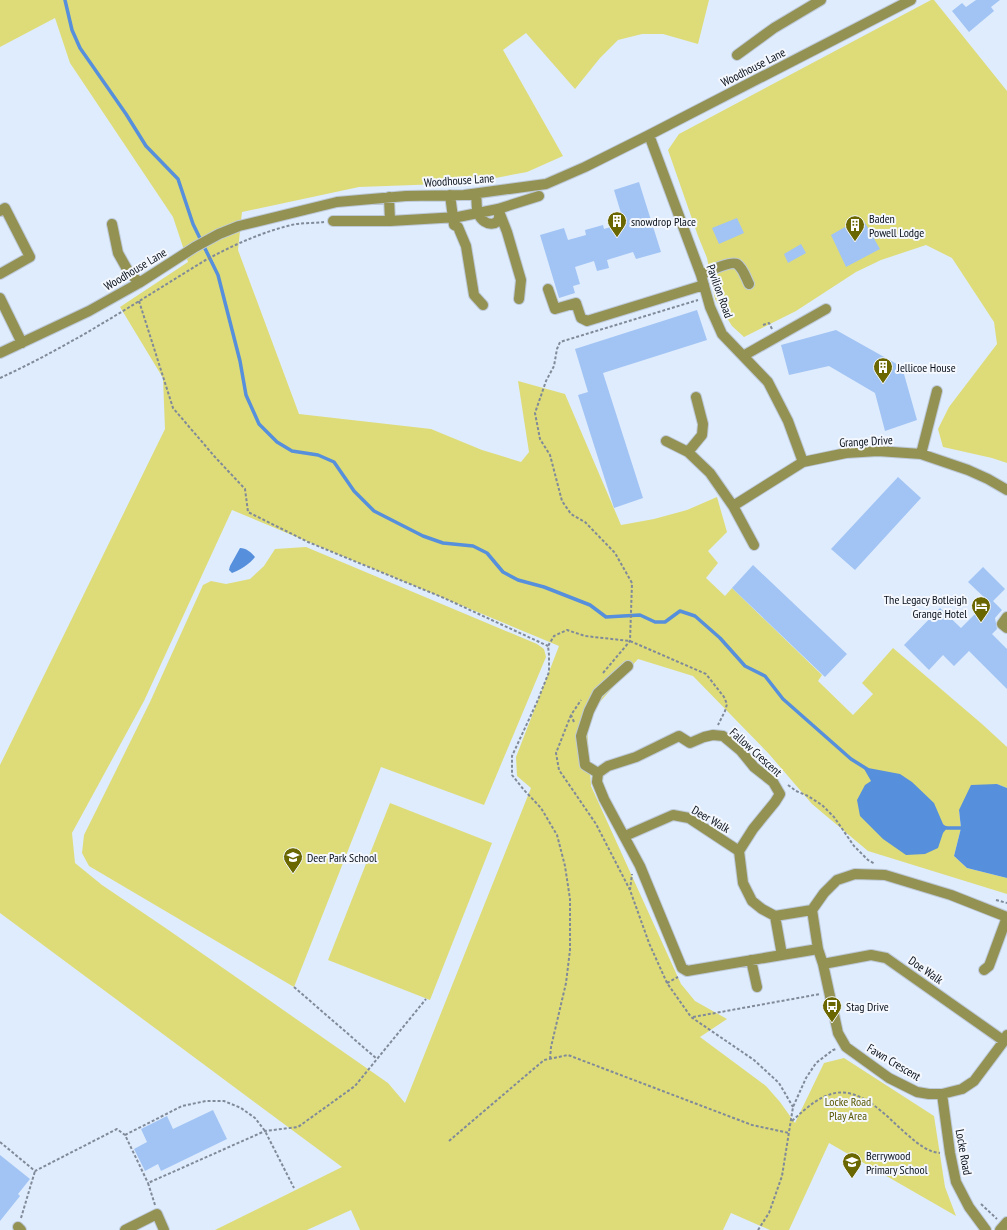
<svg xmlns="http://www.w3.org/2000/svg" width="1007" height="1230" font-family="'PT Sans Narrow',sans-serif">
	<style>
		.green { fill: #dedc79; fill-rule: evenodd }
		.water { fill: #568fdb }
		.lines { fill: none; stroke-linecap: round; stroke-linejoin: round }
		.stream { stroke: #568fdb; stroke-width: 3.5 }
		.building { fill: #a1c4f4 }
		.minor-casing { stroke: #bdc9d9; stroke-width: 12 }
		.path { stroke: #808a98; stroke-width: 2; stroke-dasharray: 3 2; stroke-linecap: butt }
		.minor { stroke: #949253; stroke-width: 10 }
		.labels { text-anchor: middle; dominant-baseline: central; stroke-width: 4; stroke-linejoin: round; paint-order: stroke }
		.street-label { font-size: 12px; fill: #0a111b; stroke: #f4f8fe }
		.poi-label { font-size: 12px; fill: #0a111b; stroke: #f4f8fe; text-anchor: start }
		.park-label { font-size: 12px; fill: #5a5701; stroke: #f4f8fe }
	</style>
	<rect width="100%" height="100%" fill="#dfecfd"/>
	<!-- green -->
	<path class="green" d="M0 0H709L698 44 663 34H642L618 40 600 58 575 89 526 33 503 50 563 156 527 172 469 183 359 187 242 212 238 250 299 414 431 429 482 450 521 462 529 452 518 381 565 394 621 525 654 519 687 510 717 497 727 532 708 551 718 563 706 578 725 596 732 588 822 675 818 681 853 715 873 694 862 683 893 648 982 724 1007 747V788L997 784 959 810 961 828 954 856 967 868 1007 878V894L868 851 812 804 769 754 693 676 638 659 599 703 587 726 591 786 681 984 695 1001 727 1019 700 1037 766 1086 780 1102 795 1123 824 1063 844 1058 934 1116 945 1187 956 1216 829 1143 789 1230H770L731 1213 723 1230H360L351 1210 307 1230H215L342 1167 0 913V765L165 429 163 378 120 307 188 262 173 217 70 63 55 18 0 47ZM232 510 559 646 516 757 517 776 531 788 405 1103 388 1083 167 929 102 885 75 863 72 833 144 701Z
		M931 0H934L1007 91V463L992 458 943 447 938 429 949 407 997 344 994 322 952 258 926 245 881 260 856 272 796 311 744 337 732 326 715 299 707 258 698 236 668 150 679 134Z
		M306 547 537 644 544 649 546 657 484 805 381 767 294 987 89 866 82 853 84 835 150 702 203 585 211 581 226 584 250 579 264 566 275 549Z
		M390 803 492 843 430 1000 328 960Z"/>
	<!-- water -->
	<path class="water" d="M240 548C246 548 251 552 255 557 250 564 240 570 232 573L229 570 230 566Z
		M863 767 900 774 912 782 934 803 943 824 947 828 943 833 938 848 925 854 906 855 883 839 860 816 857 800 865 785 871 781Z
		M997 784 1007 788V878L967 868 954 856 961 828 959 810 971 785Z"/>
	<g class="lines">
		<!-- stream -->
		<path class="stream" d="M65 0 72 30 80 48 126 114 146 146 178 179 193 224 218 275 240 361 246 395 259 424 277 442 292 451 318 455 334 462 354 491 374 511 423 536 443 543 473 546 487 553 503 572 518 580 544 587 590 605 606 617 640 615 655 622H665L680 611 695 616 720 638 745 666 765 676 783 699 851 759 867 769
			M943 827 947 828H961"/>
	</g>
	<!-- building -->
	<path class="building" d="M976 0H1000L991 7 994 11 969 32 952 11 962 3 966 7Z
		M639 182 661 252 636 259 633 252 607 260 609 268 597 271 594 261 575 267 580 284 573 286 575 293 559 298 540 235 564 228 568 240 586 235 585 230 603 225 604 229 624 223 614 190Z
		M737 218 744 233 719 244 712 228Z
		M864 221 880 249 846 267 831 235 845 227 847 230Z
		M801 244 806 253 788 263 784 254Z
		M697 310 707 340 603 373 643 498 614 508 578 395 588 392 575 349Z
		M836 330 902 367 917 420 885 431 875 393 829 366 789 375 781 345Z
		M898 477 921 498 855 570 831 549Z
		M753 565 847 654 825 677 732 588Z
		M983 567 1005 589 993 601 1002 610 995 618 997 629 992 634 1007 649V689L969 651 954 666 943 655 929 670 904 645 940 608 961 628 988 601 968 582Z
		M213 1110 227 1139 161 1171 158 1164 145 1171 134 1149 147 1142 141 1129 167 1116 173 1129Z
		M0 1155 30 1179 18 1194 20 1196 0 1221Z"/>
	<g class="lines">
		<!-- minor casing -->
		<g class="minor-casing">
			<path id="minor" d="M737 55 774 28 821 0
				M649 135 701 275 710 307 722 334 768 382 788 421 803 462
				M476 194C477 200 476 208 478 213 484 229 504 226 498 211
				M450 195 454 225 458 227 466 246 474 295 483 305
				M389 197 390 221
				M0 211 5 208 30 257 0 274
				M500 214 507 232 521 280 519 299
				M333 221H390L458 217 498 209 539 196
				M112 224 118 253 127 269 139 283
				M701 275C707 272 731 260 737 264 743 268 746 278 749 284
				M548 289 555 309 576 303 581 318 587 321 704 285
				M0 298 22 343
				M0 353 89 311 139 283 195 247 219 234 239 226 337 202 406 196 464 195 546 184 585 167 649 135 911 0
				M743 356 826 309
				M666 441 688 452 710 473 733 506 754 545
				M688 452 702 435 703 424 696 397
				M921 454 937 391
				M733 506 803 462 846 453 878 451 921 454 968 470 988 479 1007 490
				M1007 617 1002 624 1007 628
				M628 666 598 693 589 711 581 736 585 765 598 773 597 782 604 799 640 866 682 968 687 971 782 955
				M598 773 608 766 636 757 679 736 690 743 704 737 713 735 723 736 741 751 754 767 773 782 780 794 775 802 753 829 739 851 743 883 752 901 762 909 775 916
				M625 836 673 815 689 818 739 851
				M812 910 824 893 837 880 855 874 885 875 951 895 1007 917
				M812 910 818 949 782 955 775 916Z
				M818 949 823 964 838 1033 846 1047 889 1078 917 1092 929 1094H942L962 1089 974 1081 1004 1041 1007 1035
				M751 960 757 987
				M823 964 871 955 886 958 1004 1041
				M984 970 989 966 1007 917
				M942 1094 950 1153 956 1182 969 1207 986 1230
				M18 1227 21 1230
				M125 1230 157 1214 164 1230
				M1000 1230 1007 1222"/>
		</g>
		<!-- path -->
		<path class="path" d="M139 301 173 408 215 457 245 489 248 512 308 542 444 598 548 646
			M763 325 769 323 772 329
			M0 378C72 345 137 302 204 261 233 245 264 231 296 224 305 223 315 223 324 222
			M603 673 630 641 632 583 615 553 585 522 571 514 562 501 550 455 540 439 535 413 546 381 554 366 557 349 560 342 698 300
			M571 715 556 753 559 770 596 824 630 890 649 943 667 983 691 1017 754 1060 779 1083 793 1107
			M574 722 571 715 581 700
			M788 785 796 791 808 796 822 805 834 817 854 846 868 860 875 864
			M630 890 632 874
			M996 900 1007 903
			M667 983 678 977
			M294 987 377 1059
			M693 1017 820 994
			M550 1059 551 1047 566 983 570 950V899L565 866 557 835 541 808 524 790 512 775V756L537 702 549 672V655L548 646 554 636 567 630 585 636 630 641 706 674 724 697 727 704 725 711 718 725
			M792 1121C824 1091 844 1080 881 1111 891 1119 899 1128 909 1136 918 1144 928 1152 940 1153
			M125 1135 182 1106 206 1101H224L241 1108 255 1118 265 1131 294 1188
			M449 1141 544 1060 568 1055 752 1125 789 1133
			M0 1142 35 1171 117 1129 125 1135 148 1183
			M981 1204 997 1219
			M155 1205 148 1183 265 1131 298 1127 355 1086 426 999
			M21 1218 35 1171
			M758 1230 769 1213 782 1176 793 1107 806 1078 816 1063 833 1050 836 1049"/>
		<!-- minor -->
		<use href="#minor" class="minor"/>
	</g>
	<!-- icons -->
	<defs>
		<g id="building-pin" transform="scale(1)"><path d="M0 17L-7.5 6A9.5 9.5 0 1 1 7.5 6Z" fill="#6a6600" stroke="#f4f8fe"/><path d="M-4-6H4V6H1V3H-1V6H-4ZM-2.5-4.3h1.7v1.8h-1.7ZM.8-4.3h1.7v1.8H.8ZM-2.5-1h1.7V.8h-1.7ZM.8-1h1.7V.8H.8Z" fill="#fff"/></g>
		<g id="hotel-pin" transform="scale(1)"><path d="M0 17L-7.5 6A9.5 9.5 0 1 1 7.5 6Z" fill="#6a6600" stroke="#f4f8fe"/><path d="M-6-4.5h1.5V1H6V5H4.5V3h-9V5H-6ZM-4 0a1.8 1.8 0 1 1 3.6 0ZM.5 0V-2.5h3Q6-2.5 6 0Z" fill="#fff"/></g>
		<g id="school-pin" transform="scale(1)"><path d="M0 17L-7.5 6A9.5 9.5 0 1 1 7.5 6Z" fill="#6a6600" stroke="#f4f8fe"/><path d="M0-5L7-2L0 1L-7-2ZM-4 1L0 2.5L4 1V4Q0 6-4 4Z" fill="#fff"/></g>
		<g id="bus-pin" transform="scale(1)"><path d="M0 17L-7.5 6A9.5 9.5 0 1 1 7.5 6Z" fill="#6a6600" stroke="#f4f8fe"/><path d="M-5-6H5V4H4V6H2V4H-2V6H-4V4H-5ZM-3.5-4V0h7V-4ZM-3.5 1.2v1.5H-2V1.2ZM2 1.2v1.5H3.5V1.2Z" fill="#fff"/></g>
	</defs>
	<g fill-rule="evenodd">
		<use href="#building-pin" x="617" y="221"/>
		<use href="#building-pin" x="855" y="225"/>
		<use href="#building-pin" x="883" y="367"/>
		<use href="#hotel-pin" x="981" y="606"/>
		<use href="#school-pin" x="293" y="857"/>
		<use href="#bus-pin" x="832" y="1006"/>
		<use href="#school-pin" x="852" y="1162"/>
	</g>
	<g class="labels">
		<!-- street labels -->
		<g class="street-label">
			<text transform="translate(753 67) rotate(-27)">Woodhouse Lane</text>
			<text transform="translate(459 180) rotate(-4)">Woodhouse Lane</text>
			<text transform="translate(135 269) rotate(-31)">Woodhouse Lane</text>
			<text transform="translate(720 291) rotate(70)">Pavilion Road</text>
			<text transform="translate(866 441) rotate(-3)">Grange Drive</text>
			<text transform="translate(756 752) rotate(42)">Fallow Crescent</text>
			<text transform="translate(711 819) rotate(30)">Deer Walk</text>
			<text transform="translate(926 970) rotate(35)">Doe Walk</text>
			<text transform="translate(894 1062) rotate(31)">Fawn Crescent</text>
			<text transform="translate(964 1152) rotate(80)">Locke Road</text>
		</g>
		<!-- poi labels -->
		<g class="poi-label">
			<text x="869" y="218">Baden<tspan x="869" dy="14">Powell Lodge</tspan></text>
			<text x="631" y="221">snowdrop Place</text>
			<text x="897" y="367">Jellicoe House</text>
			<text x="967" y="599" text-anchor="end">The Legacy Botleigh<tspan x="967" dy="14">Grange Hotel</tspan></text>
			<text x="307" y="857">Deer Park School</text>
			<text x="846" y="1006">Stag Drive</text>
			<text x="866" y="1155">Berrywood<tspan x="866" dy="14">Primary School</tspan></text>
		</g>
		<!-- park labels -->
		<g class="park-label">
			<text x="848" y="1101">Locke Road<tspan x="848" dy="14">Play Area</tspan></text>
		</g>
	</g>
</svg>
